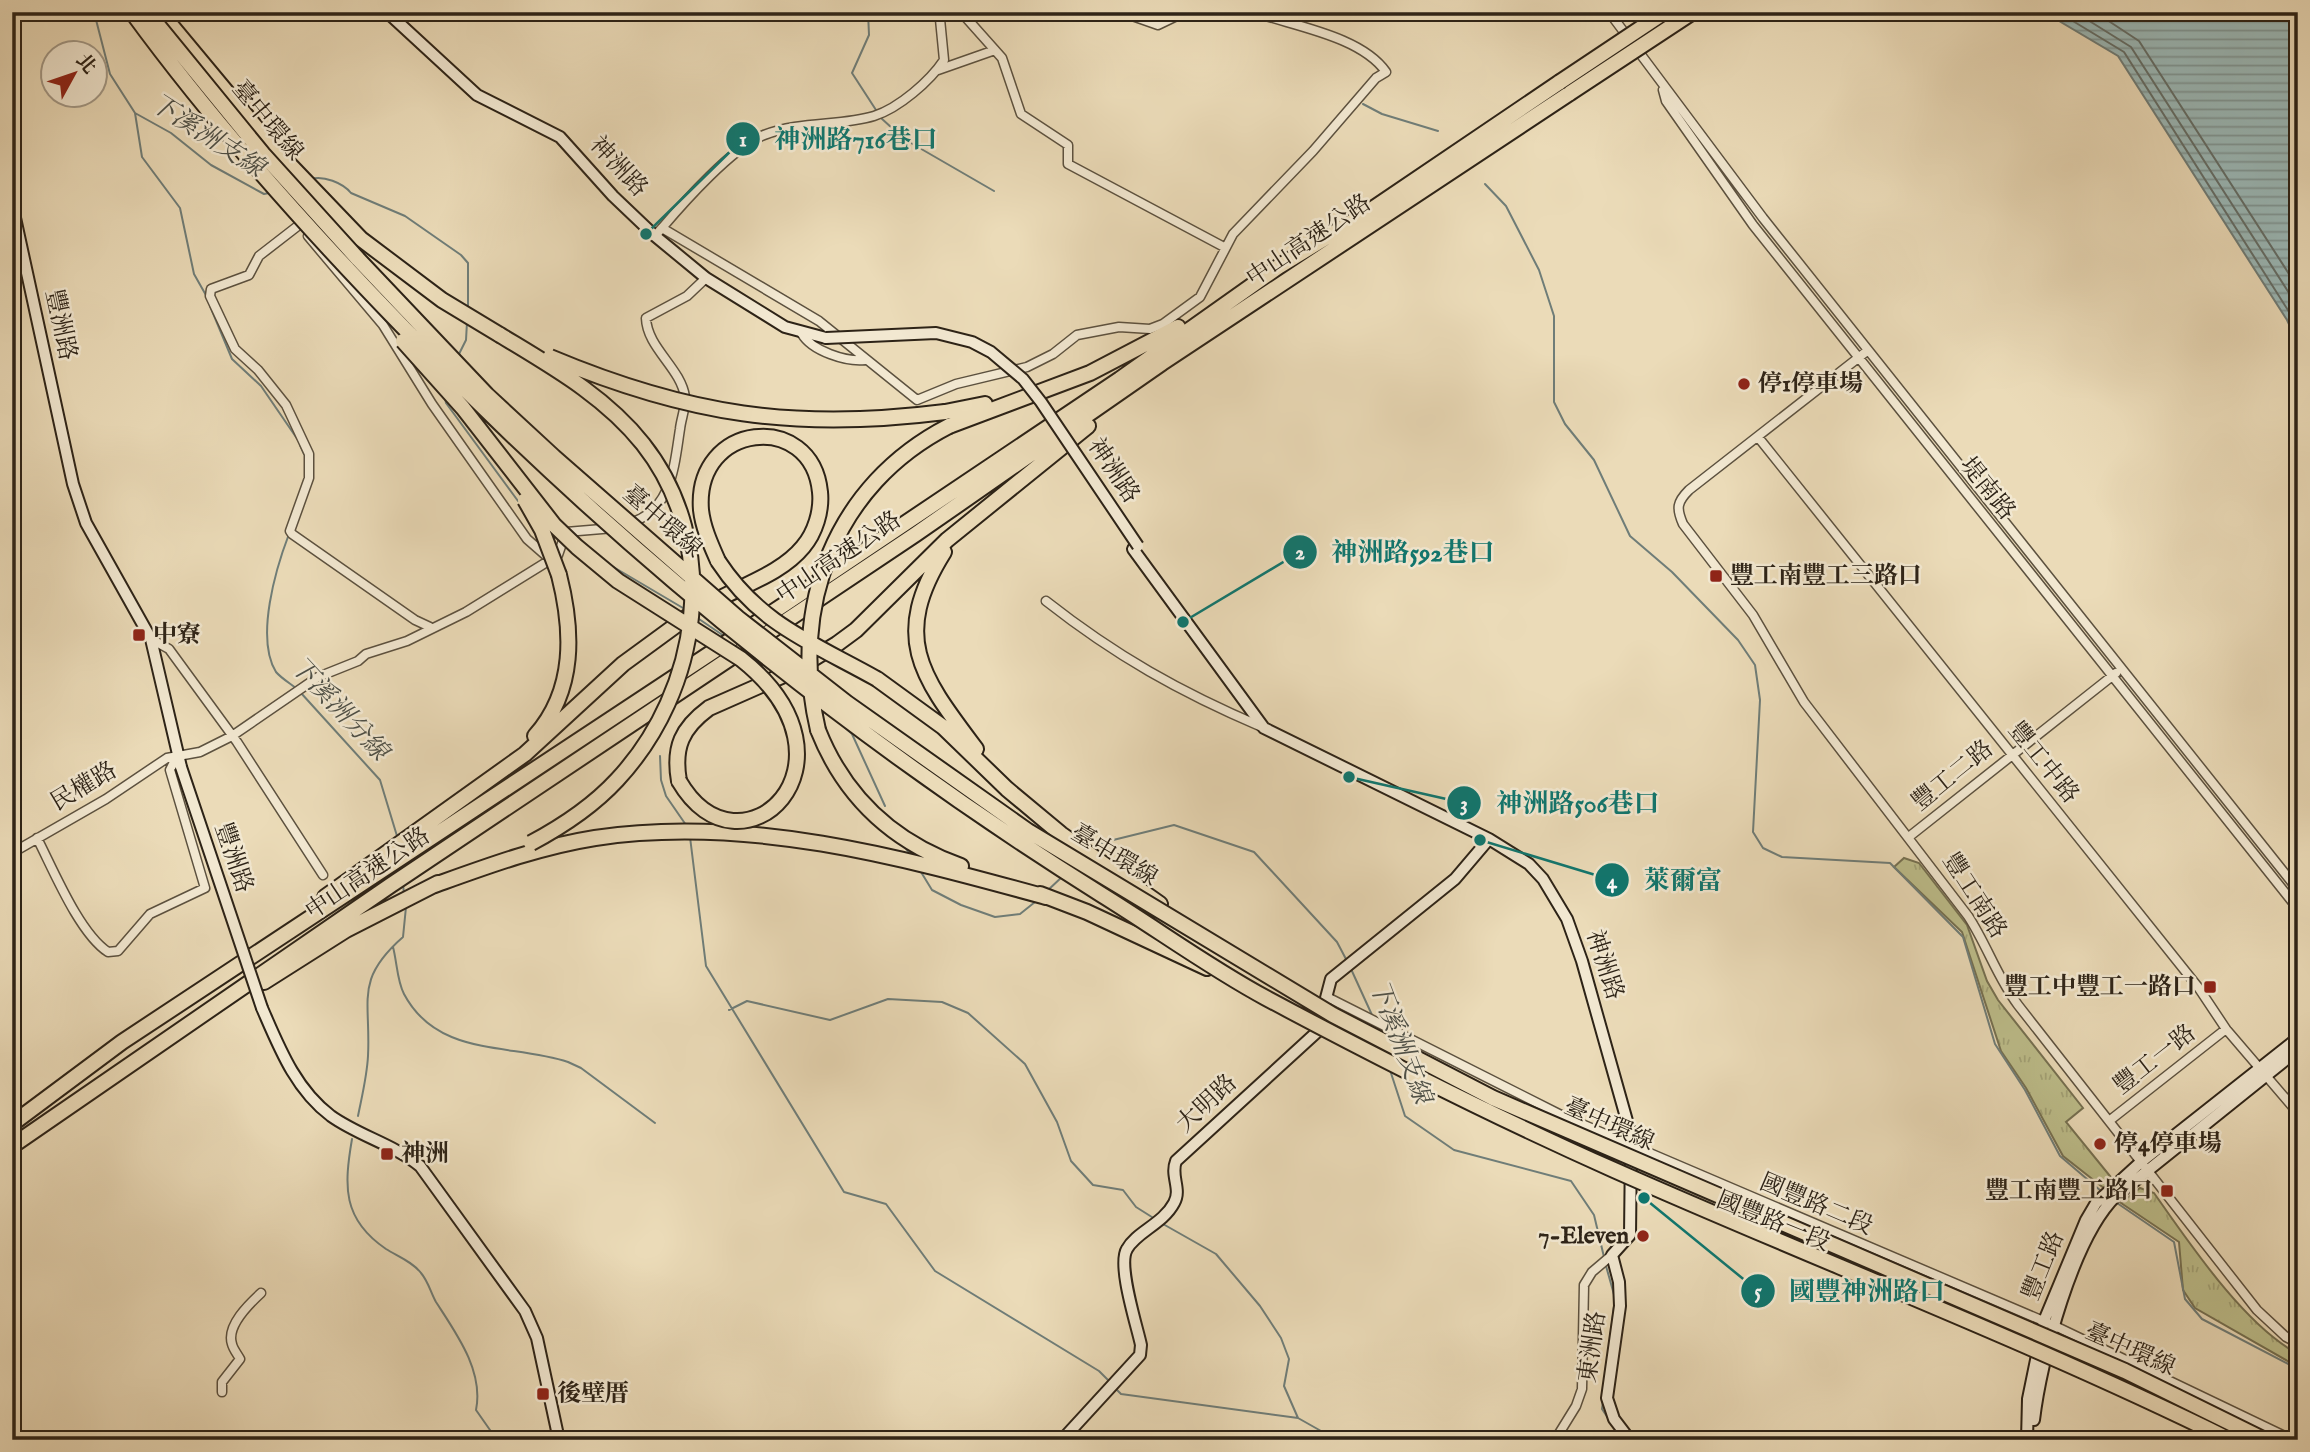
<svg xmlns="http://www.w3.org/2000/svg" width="2310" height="1452" font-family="'IM FELL English','Noto Serif TC',serif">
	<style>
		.park { fill: url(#park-tufts); stroke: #757051; stroke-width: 2 }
		.water { fill: url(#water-rules); stroke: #6f7d78; stroke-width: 2 }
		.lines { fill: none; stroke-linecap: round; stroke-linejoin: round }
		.shore { stroke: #646e68; stroke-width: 2 }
		.stream { stroke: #6f7d78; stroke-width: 2 }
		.street-casing { stroke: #5c513f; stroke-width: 11 }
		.secondary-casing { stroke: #2d2317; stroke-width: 14 }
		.highway-casing { stroke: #2d2317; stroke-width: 18 }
		.street { stroke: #f2e8d1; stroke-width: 8 }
		.secondary { stroke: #f2e8d1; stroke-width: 10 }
		.highway { stroke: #ebdbb8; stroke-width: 14 }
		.secondary-bridge-casing { stroke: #2d2317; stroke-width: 14; stroke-linecap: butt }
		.highway-bridge-casing { stroke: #2d2317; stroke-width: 18; stroke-linecap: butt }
		.secondary-bridge { stroke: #f2e8d1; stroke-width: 10 }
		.highway-bridge { stroke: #ebdbb8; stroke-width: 14 }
		.poi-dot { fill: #8f2418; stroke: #f2e8d1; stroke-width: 2.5 }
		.labels { text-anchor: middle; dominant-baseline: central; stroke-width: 5; stroke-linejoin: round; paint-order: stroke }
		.street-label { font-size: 24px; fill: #2d2317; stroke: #f2e8d1 }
		.poi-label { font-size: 24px; font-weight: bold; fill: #2d2317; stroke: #f2e8d1; text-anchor: start }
		.water-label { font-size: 26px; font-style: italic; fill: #4e5047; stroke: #f2e8d1 }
		.leader { fill: none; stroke: #0f766e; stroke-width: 2.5 }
		.callout-dot { fill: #0f766e; stroke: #f2e8d1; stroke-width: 2.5 }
		.mark-label { font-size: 21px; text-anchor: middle; font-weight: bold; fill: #fff }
		.callout-label { font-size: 26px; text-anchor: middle; font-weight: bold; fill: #0f766e; stroke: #f2e8d1; stroke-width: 5; stroke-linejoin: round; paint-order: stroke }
	</style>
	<defs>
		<pattern id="park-tufts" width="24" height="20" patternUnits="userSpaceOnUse" patternTransform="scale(1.75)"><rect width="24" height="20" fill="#bdbe8b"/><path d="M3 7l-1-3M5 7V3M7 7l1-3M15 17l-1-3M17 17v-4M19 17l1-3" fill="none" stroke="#a3a377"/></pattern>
		<pattern id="water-rules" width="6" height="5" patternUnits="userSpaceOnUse" patternTransform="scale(1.75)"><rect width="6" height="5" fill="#9bb9b8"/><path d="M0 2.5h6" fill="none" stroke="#7f9695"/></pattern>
	</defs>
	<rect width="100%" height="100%" fill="#ebdbb8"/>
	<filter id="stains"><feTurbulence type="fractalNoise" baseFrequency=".00286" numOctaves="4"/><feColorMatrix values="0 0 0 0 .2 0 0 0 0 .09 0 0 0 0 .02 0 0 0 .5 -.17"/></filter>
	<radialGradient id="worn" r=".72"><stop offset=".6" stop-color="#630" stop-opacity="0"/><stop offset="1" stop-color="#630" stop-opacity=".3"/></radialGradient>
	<!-- park -->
	<path class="park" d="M1904 858 1919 863 1967 925 1987 981 1998 1000 2083 1108 2066 1122 2114 1181 2105 1189 2063 1156 2026 1088 2001 1051 1962 932 1894 867Z
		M2140 1188 2154 1193C2190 1244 2244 1325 2298 1354V1367L2195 1308 2183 1290 2179 1242 2121 1203Z"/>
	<!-- water -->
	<path class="water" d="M2044 12H2298V343L2287 320 2118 56Z"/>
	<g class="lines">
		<!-- shore -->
		<path class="shore" d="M2058 12 2124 52 2298 326
			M2075 12 2131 47 2298 307
			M2095 12 2139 41 2298 288"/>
		<!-- stream -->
		<path class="stream" d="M94 12 110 74 135 113 171 133 211 165 264 194 269 193
			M868 12 869 35 852 73 876 110
			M1363 104 1382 114 1438 131
			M135 113 142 157 180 208 194 274 207 297
			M881 118 904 139 994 191
			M311 179C323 175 343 183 351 193L405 216 461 255 468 263V309
			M1485 184 1506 206 1539 270 1554 316V402L1565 424 1594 460 1630 536 1672 572 1738 640 1755 665 1760 700 1753 832 1763 848 1782 857 1890 863 1963 937 1995 1044 2025 1090 2060 1156 2101 1191
			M210 306 232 359 261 386 298 440
			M458 356 466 340 467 322
			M445 397 446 403 518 501
			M300 445 305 456
			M289 534C276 568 255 638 276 672 281 678 291 684 297 689
			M610 565 683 608
			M699 619 724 636
			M301 693 380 780 397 836
			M839 722 852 734 885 806
			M660 756 661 780 666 796 686 825
			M690 837 706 966 844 1192 886 1204 935 1271 1099 1371 1109 1381
			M1101 843 1174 825 1254 852 1337 942 1347 961
			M904 845 910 855
			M921 872 932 890 961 905 995 917 1020 914 1035 902
			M403 883 404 895
			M1047 891 1063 876
			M393 947C397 962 397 981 404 994 438 1058 511 1043 568 1062L581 1068 655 1123
			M1351 969 1372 1015
			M729 1010 747 1001 830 1020 888 999 942 1002 968 1013 1025 1064 1057 1122 1071 1161 1093 1185 1123 1190 1136 1207 1155 1219
			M1390 1070 1405 1116 1454 1150 1571 1181 1594 1215 1604 1257
			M358 1116C362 1096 367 1076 368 1056 371 1000 354 980 403 937L406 907
			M352 1139C344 1186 342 1219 386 1249 397 1256 413 1262 421 1273 428 1281 431 1293 436 1302 456 1333 484 1371 476 1410L497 1440
			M2117 1203 2174 1242 2185 1299 2202 1319 2298 1369
			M1163 1224 1216 1254 1260 1306 1281 1338 1289 1359 1284 1386 1298 1418 1337 1440
			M1606 1266 1615 1298 1610 1339
			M1115 1388 1121 1394 1298 1418
			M1603 1401 1602 1409 1608 1418
			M1615 1429 1621 1440"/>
		<!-- street casing -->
		<g class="street-casing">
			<path id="street" d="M961 12 1002 58 1021 114 1068 145V164L1224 247
				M1121 12 1158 25 1185 12
				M1205 12 1258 14
				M1609 12 1763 218 2298 890
				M938 70 995 50
				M1663 90 1666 101 1753 225 2298 909
				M299 225 259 256 249 275 211 289 210 296 235 349 258 370 286 405 309 454V478L290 531 292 534 415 620 430 627
				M662 228C684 202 733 147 764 135 800 121 841 126 874 116 899 108 930 81 944 60L940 19 943 12
				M308 236 383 325 432 404 527 539 551 560
				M655 236 662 228 819 321 917 400 956 384 1027 367 1053 354 1077 335 1119 327 1150 329 1163 324 1200 297 1233 234 1313 151 1376 78 1386 72C1361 36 1293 26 1254 12
				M802 334C812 351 846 362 865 360
				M1867 351 1689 490C1677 502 1676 508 1683 524L1753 615 1804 702 1968 916C1987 945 1997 977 2018 1005L2257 1310 2286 1337 2298 1343
				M1758 437 2198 987 2226 1029 2298 1113
				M630 523C672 510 674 467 680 429 681 419 686 407 685 397 681 368 647 348 646 318L687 296 706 278
				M1046 601C1116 656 1180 692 1262 727
				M151 639 169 649 237 742 323 875
				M1910 836 2116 673
				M37 838C53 869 79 933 108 952L118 951 150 914 205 888 170 770 177 756
				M12 853 106 799 167 758 200 752 232 736 318 677 358 661 366 654 407 641 466 612 558 555 566 532 614 528
				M1327 997 1563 1116 2055 1326 2293 1440
				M2109 1121 2226 1029
				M222 1392V1382L240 1359C238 1355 233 1349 232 1344 226 1326 249 1304 261 1293
				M1555 1440 1576 1406 1582 1389 1584 1285 1592 1272 1612 1255"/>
		</g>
		<!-- secondary casing -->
		<g class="secondary-casing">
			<path id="secondary" d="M387 12 477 95 560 137 613 196 655 236 706 278 785 327 826 338
				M12 204 73 484 86 523 151 639 181 767
				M1133 549 1264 728 1489 839 1529 864 1543 879 1567 919 1582 961 1629 1128 1631 1146 1630 1235 1612 1255 1619 1282 1620 1306 1607 1398 1614 1419 1630 1440
				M262 1008C279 1047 295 1089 331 1116 359 1136 393 1144 420 1166L525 1311 537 1338 559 1440
				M2034 1420C2041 1360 2073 1238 2116 1196L2298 1050
				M1062 1440 1140 1355 1141 1345C1137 1326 1117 1265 1127 1249 1136 1232 1163 1224 1174 1203 1182 1189 1170 1176 1176 1161L1317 1032 1331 979 1455 879 1489 839
				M2027 1440 2028 1399 2044 1321 2086 1220 2096 1203 2141 1162 2298 1038"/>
		</g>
		<!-- highway casing -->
		<g class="highway-casing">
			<path id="highway" d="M160 12 269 143 361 239 442 300 500 335
				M945 412 985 404
				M949 426 1090 373 1178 327
				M944 552C890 638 922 677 976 749
				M708 605C739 586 780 575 803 547 815 533 822 511 820 492 812 410 694 422 701 510 703 528 711 545 718 561
				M877 679 943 727 1007 789 1061 834 1160 904
				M818 730C845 798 893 842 961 866
				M535 736C576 690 573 630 559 575
				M679 781C673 747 682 728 709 708L793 671 837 644 856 630 947 540 1088 426
				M432 886C485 867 538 847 595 838 748 815 900 857 1046 897
				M1040 894 1087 912 1207 968
				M325 897 525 754 623 664 690 615
				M264 982 346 930 438 883
				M12 1124 122 1042 785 604 1120 379 1278 267 1368 212 1560 82
				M12 1146 391 885 916 534 1162 363 1570 93"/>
		</g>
		<!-- street -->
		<use href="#street" class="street"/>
		<!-- secondary -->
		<use href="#secondary" class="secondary"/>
		<!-- highway -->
		<use href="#highway" class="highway"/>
		<!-- secondary-bridge casing -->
		<g class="secondary-bridge-casing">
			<path id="secondary-bridge" d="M826 338 936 333 972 342 991 352 1023 379 1041 402 1138 546
				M181 767 262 1008"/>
		</g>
		<!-- highway-bridge casing -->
		<g class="highway-bridge-casing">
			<path id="highway-bridge" d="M132 12C213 123 306 227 402 326 613 544 845 734 1102 895 1157 929 1210 968 1266 998 1380 1059 1497 1118 1614 1170 1819 1261 2029 1341 2230 1440
				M147 12 263 154 358 259 487 395 554 457 738 618 847 703 1028 831 1333 1015 1493 1098 2125 1371 2265 1440
				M1560 82 1665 12
				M1570 93 1693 12
				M500 335C551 366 605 396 643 444 722 544 701 690 617 780 592 807 563 826 531 843
				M403 341 463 408 554 525 577 547 618 581 741 659C872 763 740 886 679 781
				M550 357C688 415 795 431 945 412
				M525 500 542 530 559 575
				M718 561C760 625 813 643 877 679
				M818 730C789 607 834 485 949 426"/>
		</g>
		<!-- secondary-bridge -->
		<use href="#secondary-bridge" class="secondary-bridge"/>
		<!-- highway-bridge -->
		<use href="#highway-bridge" class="highway-bridge"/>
	</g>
	<!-- markers -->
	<g class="poi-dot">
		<circle cx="1744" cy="384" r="7"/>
		<rect x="1709" y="569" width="14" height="14" rx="3.5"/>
		<rect x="132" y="628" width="14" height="14" rx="3.5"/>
		<rect x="2203" y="980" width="14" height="14" rx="3.5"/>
		<circle cx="2100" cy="1144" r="7"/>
		<rect x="380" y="1147" width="14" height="14" rx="3.5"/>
		<rect x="2160" y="1184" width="14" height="14" rx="3.5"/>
		<circle cx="1643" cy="1236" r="7"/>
		<rect x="536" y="1387" width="14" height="14" rx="3.5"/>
	</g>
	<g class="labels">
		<!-- street labels -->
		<g class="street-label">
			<text transform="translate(267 121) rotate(50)">臺中環線</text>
			<text transform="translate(618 167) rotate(47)">神洲路</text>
			<text transform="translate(1309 241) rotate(-34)">中山高速公路</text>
			<text transform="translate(60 325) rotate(78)">豐洲路</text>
			<text transform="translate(1113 471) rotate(56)">神洲路</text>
			<text transform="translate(1987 489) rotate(51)">堤南路</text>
			<text transform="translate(662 522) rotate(41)">臺中環線</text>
			<text transform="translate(839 558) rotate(-34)">中山高速公路</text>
			<text transform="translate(2043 763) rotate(51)">豐工中路</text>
			<text transform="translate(1953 776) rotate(-39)">豐工二路</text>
			<text transform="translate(84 787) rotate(-31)">民權路</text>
			<text transform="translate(1114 856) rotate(31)">臺中環線</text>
			<text transform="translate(233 858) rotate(71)">豐洲路</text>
			<text transform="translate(368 874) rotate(-34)">中山高速公路</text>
			<text transform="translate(1974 896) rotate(57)">豐工南路</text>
			<text transform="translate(1604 965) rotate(72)">神洲路</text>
			<text transform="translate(2155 1060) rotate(-38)">豐工一路</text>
			<text transform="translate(1207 1104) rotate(-43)">大明路</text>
			<text transform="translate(1609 1125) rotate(24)">臺中環線</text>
			<text transform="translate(1816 1205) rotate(23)">國豐路二段</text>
			<text transform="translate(1773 1222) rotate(22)">國豐路一段</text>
			<text transform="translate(2044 1266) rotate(-68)">豐工路</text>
			<text transform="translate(1593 1347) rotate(-82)">東洲路</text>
			<text transform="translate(2130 1350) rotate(24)">臺中環線</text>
		</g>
		<!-- poi labels -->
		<g class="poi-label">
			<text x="1758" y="384">停1停車場</text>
			<text x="1730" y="576">豐工南豐工三路口</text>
			<text x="153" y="635">中寮</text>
			<text x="2196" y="987" text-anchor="end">豐工中豐工一路口</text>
			<text x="2114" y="1144">停4停車場</text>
			<text x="401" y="1154">神洲</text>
			<text x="2153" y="1191" text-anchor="end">豐工南豐工路口</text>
			<text x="1629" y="1236" text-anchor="end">7-Eleven</text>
			<text x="557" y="1394">後壁厝</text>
		</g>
		<!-- water labels -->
		<g class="water-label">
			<text transform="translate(207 136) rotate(33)">下溪洲支線</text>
			<text transform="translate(339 709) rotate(47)">下溪洲分線</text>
			<text transform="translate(1400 1042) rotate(69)">下溪洲支線</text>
		</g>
	</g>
	<!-- callouts -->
	<path class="leader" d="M646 234L743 139M1183 622L1300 552M1349 777L1464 803M1480 840L1612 880M1644 1198L1758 1291"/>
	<g class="callout-dot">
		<circle cx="646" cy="234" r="7"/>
		<circle cx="1183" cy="622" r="7"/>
		<circle cx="1349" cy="777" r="7"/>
		<circle cx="1480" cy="840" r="7"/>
		<circle cx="1644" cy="1198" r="7"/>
		<circle cx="743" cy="139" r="18"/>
		<circle cx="1300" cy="552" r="18"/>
		<circle cx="1464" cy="803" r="18"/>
		<circle cx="1612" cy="880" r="18"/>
		<circle cx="1758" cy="1291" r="18"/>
	</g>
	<g class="mark-label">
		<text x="743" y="146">1</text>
		<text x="1300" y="559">2</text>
		<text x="1464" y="810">3</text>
		<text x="1612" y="888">4</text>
		<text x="1758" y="1298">5</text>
	</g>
	<g class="callout-label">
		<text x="856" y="148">神洲路716巷口</text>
		<text x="1413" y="561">神洲路592巷口</text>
		<text x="1578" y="812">神洲路506巷口</text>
		<text x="1683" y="889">萊爾富</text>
		<text x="1867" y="1300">國豐神洲路口</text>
	</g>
	<!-- margin -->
	<rect width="2310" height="1452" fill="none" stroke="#ebdbb8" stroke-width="42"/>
	<rect x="14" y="14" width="2282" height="1424" fill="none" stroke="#2d2317" stroke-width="3.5"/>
	<rect x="21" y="21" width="2268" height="1410" fill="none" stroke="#2d2317" stroke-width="2"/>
	<!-- north arrow -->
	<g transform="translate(74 74) rotate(50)"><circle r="33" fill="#f2e8d1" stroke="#a39987" stroke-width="2"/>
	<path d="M0-5L12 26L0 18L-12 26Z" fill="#8f2418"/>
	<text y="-10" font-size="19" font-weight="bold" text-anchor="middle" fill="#2d2317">北</text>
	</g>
	<rect width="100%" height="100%" filter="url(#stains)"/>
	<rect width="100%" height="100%" fill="url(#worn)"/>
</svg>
